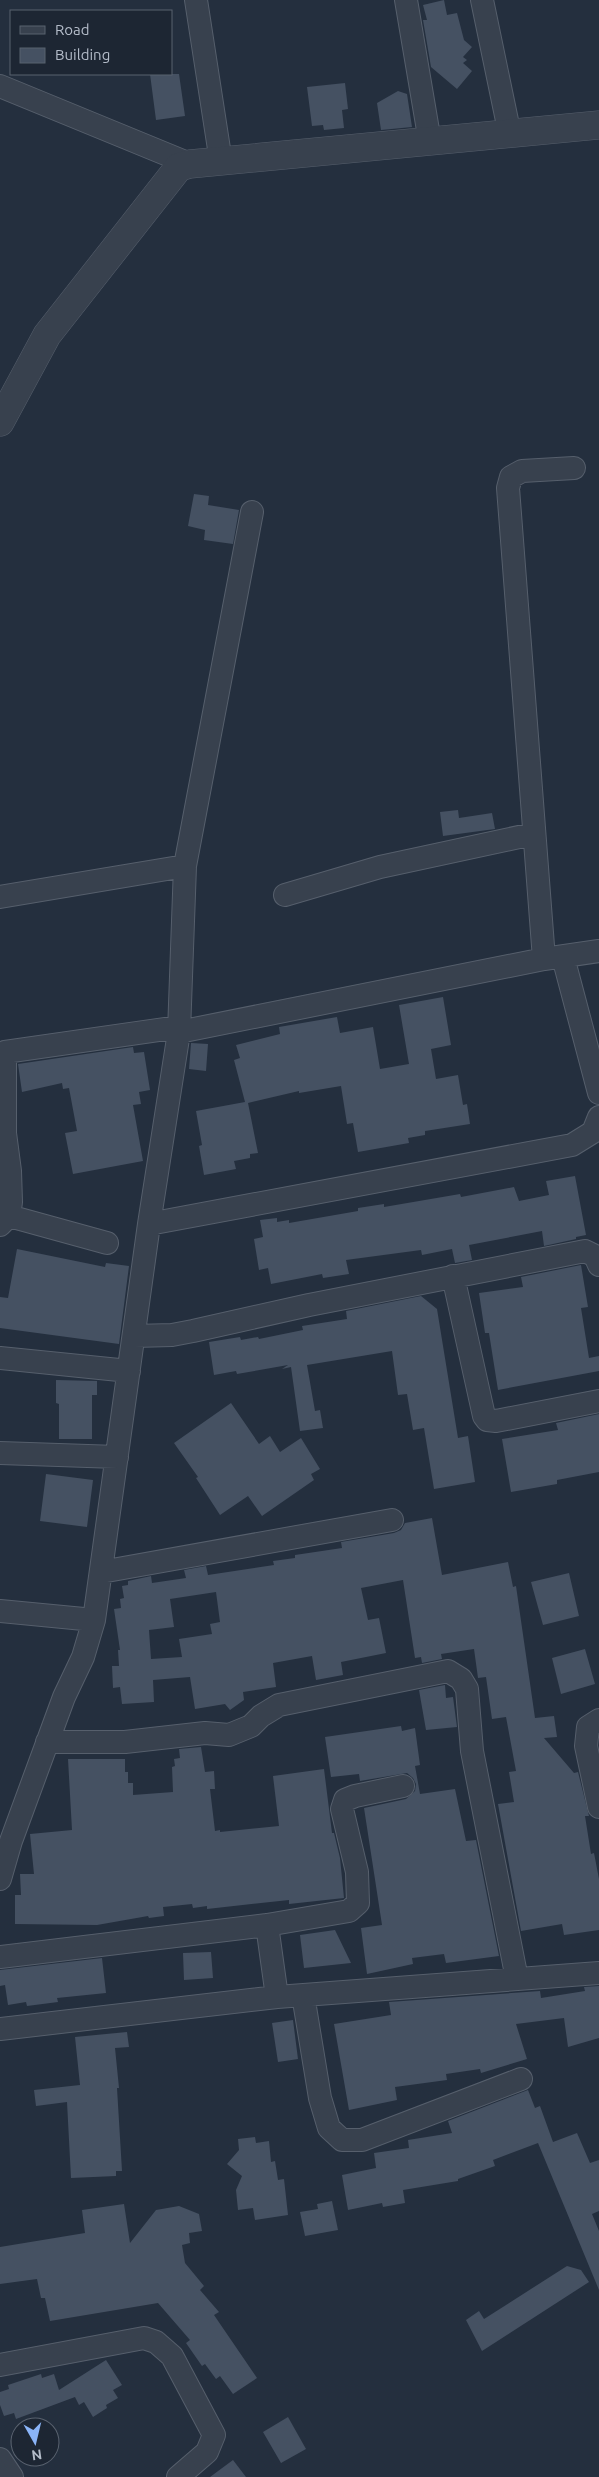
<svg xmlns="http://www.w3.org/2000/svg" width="599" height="2477" font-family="Ubuntu,sans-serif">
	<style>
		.building { fill: #455162; fill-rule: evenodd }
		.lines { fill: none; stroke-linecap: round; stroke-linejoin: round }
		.minor-casing { stroke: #565f6c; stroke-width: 24 }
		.tertiary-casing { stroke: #565f6c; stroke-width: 29 }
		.minor { stroke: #38414e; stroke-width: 22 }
		.tertiary { stroke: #38414e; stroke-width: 28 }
	</style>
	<rect width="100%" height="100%" fill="#242f3e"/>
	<!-- building -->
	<path class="building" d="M444 0 447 15 457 13 464 40 472 47 463 57 467 60 463 63 472 71 457 89 431 67 423 20H427L423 5Z
		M150 74H179L185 116 156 120Z
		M345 83 348 109 342 110 344 128 324 130 323 125 312 126 307 87Z
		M398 91 407 94 412 127 381 130 377 103Z
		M194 494 209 496 208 505 239 510 233 544 204 540 205 530 188 526Z
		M458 810 459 818 492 813 495 829 443 836 440 812Z
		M443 997 451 1045 431 1049 436 1079 458 1075 463 1105 467 1104 470 1124 425 1131V1135L408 1138 409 1143 358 1152 353 1123 347 1124 341 1086 299 1093V1091L248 1103 258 1153 250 1154V1158L234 1161 236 1169 204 1175 199 1146 202 1145 196 1111 245 1102 234 1060 240 1058 236 1045 280 1034 279 1027 337 1017 340 1033 373 1027 380 1069 409 1064 399 1005Z
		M191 1043 208 1044 206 1071 189 1069Z
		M133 1047 134 1053 144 1052 150 1090 139 1092 141 1104 133 1105 143 1161 73 1174 65 1133 77 1131 69 1088 63 1089 62 1083 22 1092 18 1064Z
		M575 1176 586 1235 576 1237V1239L544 1246 542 1231 469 1245 472 1260 455 1263 452 1249 422 1255 421 1250 346 1260 349 1274 323 1278 322 1274 271 1284 268 1268 259 1270 254 1239 263 1237 260 1220 277 1218V1222L289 1220V1223L358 1211V1208L384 1204V1207L460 1194 461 1197 514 1187 519 1201 549 1195 546 1181Z
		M17 1249 105 1267 106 1263 129 1266 119 1344 0 1328V1297L8 1298Z
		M581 1265 588 1307 581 1308 589 1358 599 1356V1371L498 1390 489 1333H485L479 1293 523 1287 521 1277Z
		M421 1296 437 1309 458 1438 468 1436 475 1482 434 1489 424 1428 413 1430 407 1394 398 1395 392 1351 307 1365 315 1411 320 1410 323 1428 300 1431 291 1367 282 1369 288 1365 237 1374 236 1371 214 1375 209 1342 240 1337 241 1340 258 1337 259 1339 303 1330 302 1326 347 1319 346 1311Z
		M56 1380 97 1381V1395H92V1439H59V1404L56 1403Z
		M231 1403 259 1444 270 1436 280 1452 301 1438 320 1469 311 1474 314 1480 262 1516 248 1496 220 1515 196 1478 198 1477 174 1443Z
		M599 1414V1472L557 1480V1484L511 1492 502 1439 558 1430 556 1423Z
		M46 1474 93 1480 87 1527 40 1521Z
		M432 1518 442 1575 508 1562 513 1587 516 1586 535 1718 554 1716 557 1737 544 1738 574 1773 578 1772 589 1816H585L591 1854 594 1853 599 1879V1930L564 1935 562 1924 521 1931 498 1804 514 1802 509 1772 516 1771 506 1717 492 1719 486 1677 478 1678 474 1649 441 1654 442 1659 422 1663 421 1657 415 1658 403 1580 361 1588 368 1620 379 1618 386 1653 341 1662 343 1675 316 1680 312 1656 273 1663 276 1687 243 1692 244 1700 230 1710 225 1704 195 1709 190 1677 153 1680 154 1702 122 1704 120 1687 113 1688 112 1666H119L118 1650H120L114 1609 121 1608 120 1599 124 1598 122 1586 128 1585V1581L151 1576 152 1583 186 1578 184 1570 206 1566 208 1575 274 1565 273 1561 295 1558V1555L342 1548 341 1542 394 1533 401 1530 405 1523ZM216 1592 220 1622 210 1624 212 1634 179 1639 182 1657 151 1659 149 1630 174 1627 170 1599Z
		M569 1573 579 1616 543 1625 531 1582Z
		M585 1649 595 1684 561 1694 552 1658Z
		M445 1685 446 1698 453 1697 457 1727 426 1730 419 1690Z
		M401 1726 402 1731 415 1728 420 1765 415 1766 420 1794 455 1789 466 1841 476 1840 499 1956 446 1963 444 1954 412 1958 413 1964 367 1974 361 1928 382 1925 364 1808 406 1799 415 1791 416 1784 413 1778 407 1773 360 1781 359 1774 331 1777 325 1737Z
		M201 1747 205 1772 214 1771 215 1789H210L215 1831 220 1830V1832L279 1826 273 1776 324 1769 332 1833H334L340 1858 344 1898 289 1904V1900L207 1909V1906L193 1908 192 1904 163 1907 164 1916 149 1918 148 1916 97 1925 15 1924V1895H21L20 1874H34L30 1834 72 1830 68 1759H125V1772H128V1783H133V1795L173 1792 172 1767 175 1766 174 1759 180 1758 179 1749Z
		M335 1930 351 1963 304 1968 300 1935Z
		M211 1952 213 1978 184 1980 183 1953Z
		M102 1958 106 1993 57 1998 58 2002 27 2006 26 2002 8 2005 5 1985 0 1986V1970Z
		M599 1986V2038L568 2047 564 2018 516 2024 527 2059 481 2073 480 2069 446 2074 447 2080 395 2087 397 2100 349 2110 334 2024 391 2015 389 2002 540 1991 541 1998 585 1991 584 1987Z
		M293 2020 298 2059 278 2062 272 2023Z
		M127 2032 129 2047 115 2048 119 2088H117L122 2171H116V2176L71 2178 67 2102 36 2106 34 2090 80 2085 75 2037Z
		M528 2090 535 2108 540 2106 553 2142 577 2133 590 2163 599 2160V2211L592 2214 599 2231V2290L538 2143 493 2160 495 2166 458 2179V2181L403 2190 405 2203 383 2207 382 2203 348 2210 342 2175 376 2168 374 2153 409 2148 408 2140 452 2133 448 2121Z
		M255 2137 256 2143 269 2141 271 2162 275 2161 278 2180 284 2179 288 2215 255 2220 253 2208 238 2210 236 2190 242 2176 227 2164 239 2150 238 2139Z
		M332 2201 338 2230 305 2236 300 2212 318 2209 317 2204Z
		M124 2204 130 2243 156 2210 179 2206 199 2214 202 2231 189 2233 190 2243 182 2245 185 2263 204 2286 200 2290 219 2312 214 2315 257 2378 233 2394 220 2376 216 2379 205 2364 202 2366 186 2343 190 2340 158 2303 50 2321 45 2298H41L37 2279 0 2284V2247L85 2233 82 2210Z
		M567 2266 581 2270 589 2282 482 2351 466 2320 479 2311 484 2319Z
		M106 2360 122 2385 113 2390 118 2398 106 2405 107 2408 93 2417 84 2402 79 2405 75 2397 16 2419 14 2413 4 2416 0 2405V2392L9 2389 8 2385 41 2374 42 2378 54 2374 59 2390Z
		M288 2417 306 2449 281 2463 263 2432Z
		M233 2460 246 2477H210Z"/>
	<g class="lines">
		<!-- minor casing -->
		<g class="minor-casing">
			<path id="minor" d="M196 0 221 162
				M406 0 430 142
				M482 0 510 135
				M0 86 190 164
				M285 895 380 867 533 834
				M0 897 185 866
				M563 957 599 1093
				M544 959 508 488 511 477 522 471 574 468
				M179 1032 544 959 599 951
				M9 1216 107 1243
				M149 1224 572 1145 593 1132 599 1117
				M0 1225 9 1216 11 1202 10 1171 5 1133V1052L179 1027
				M453 1276 484 1416 487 1420 496 1421 599 1401
				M134 1336 172 1335 193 1331 309 1305 585 1251 595 1256 599 1265
				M0 1358 129 1371
				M0 1453 117 1457
				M101 1572 392 1520
				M0 1611 94 1620
				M599 1720 588 1727 586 1746 599 1807
				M47 1742H125L205 1733 229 1735 251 1726 261 1716 279 1705 448 1671 461 1679 467 1689 472 1751 517 1979
				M0 1879 11 1841 64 1697 83 1657 94 1620 149 1224 179 1032 185 866 252 512
				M267 1925 277 1997
				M0 1957 267 1925 349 1911 358 1903 357 1872 342 1809 345 1800 355 1796 403 1786
				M303 1995 320 2098 329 2128 342 2140H362L521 2079
				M0 2029 277 1997 599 1973
				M0 2365 144 2338 156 2342 172 2356 214 2435 207 2452 178 2477
				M0 2459 12 2477"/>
		</g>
		<!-- tertiary casing -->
		<g class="tertiary-casing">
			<path id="tertiary" d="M0 422 47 335 179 167 190 164 599 125"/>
		</g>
		<!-- minor -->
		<use href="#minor" class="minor"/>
		<!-- tertiary -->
		<use href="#tertiary" class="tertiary"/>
	</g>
	<!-- legend -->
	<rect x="10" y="10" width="162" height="65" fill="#1d2633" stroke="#59626f"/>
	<rect x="20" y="26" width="25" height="8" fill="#38414e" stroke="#59626f"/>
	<text x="55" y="35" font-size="15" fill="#b4bcc9">Road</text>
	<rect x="20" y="48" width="25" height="15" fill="#455162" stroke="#59626f"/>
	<text x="55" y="60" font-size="15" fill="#b4bcc9">Building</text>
	<!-- north arrow -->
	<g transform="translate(35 2442) rotate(172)"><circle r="24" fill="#1d2633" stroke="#59626f"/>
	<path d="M0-4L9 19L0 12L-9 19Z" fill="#8ab4f8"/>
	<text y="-8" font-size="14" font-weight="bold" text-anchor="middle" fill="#b4bcc9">N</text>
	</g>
</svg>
